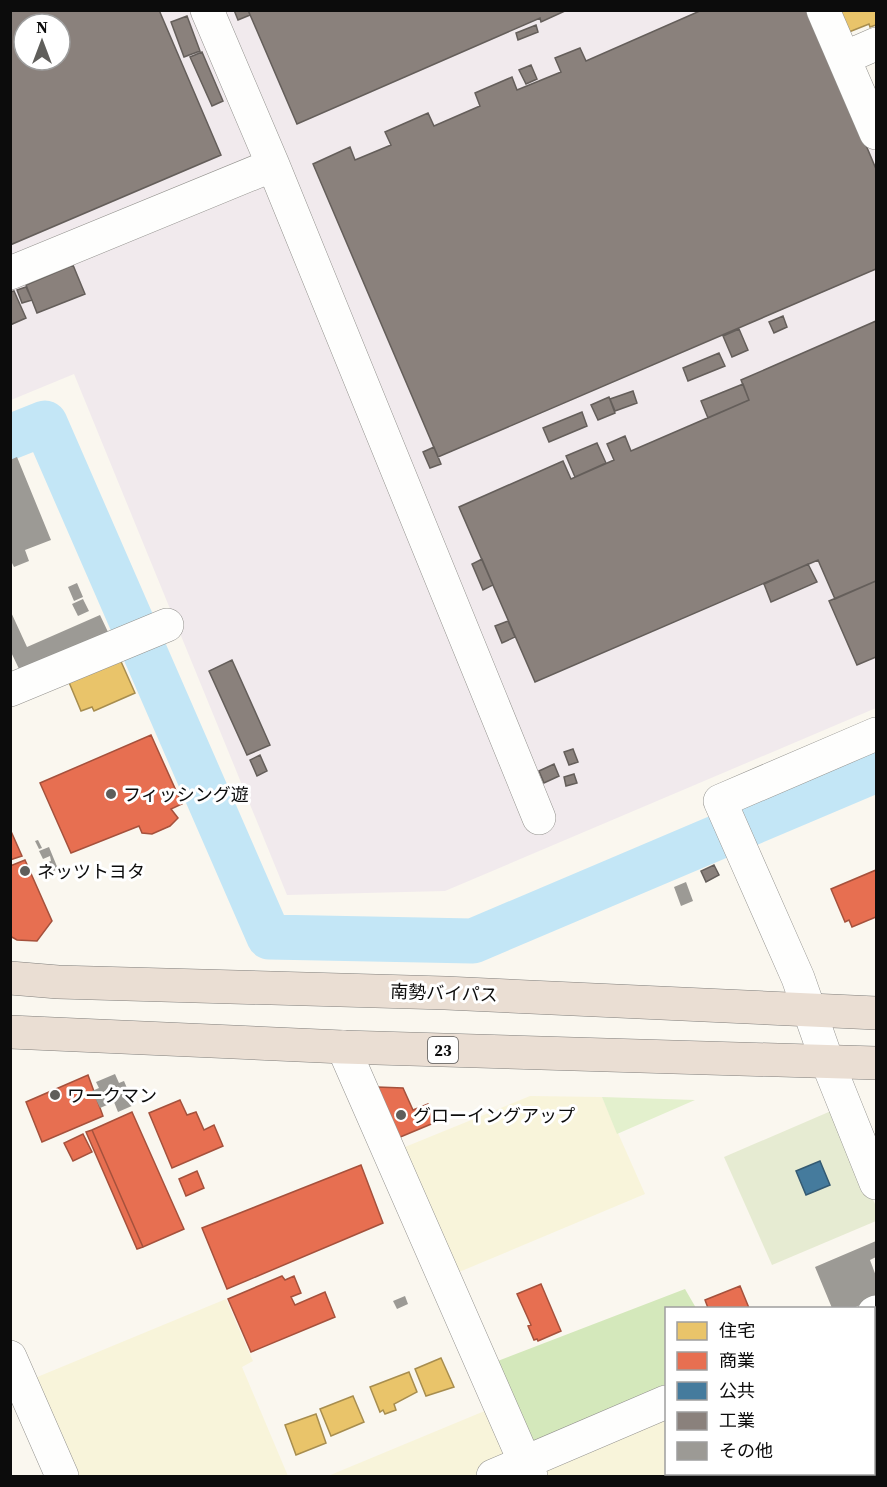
<svg xmlns="http://www.w3.org/2000/svg" width="887" height="1487" font-family="'Source Serif 4','Noto Sans JP',serif">
	<style>
		.industrial { fill: #f1eaed; fill-rule: evenodd }
		.farmland { fill: #f8f4da }
		.green { fill: #e3f0cd }
		.forest { fill: #d4e8bb }
		.cemetery { fill: #e6ebd2 }
		.homes { fill: #e9c46a; stroke: #a78d4e; stroke-width: 1.5 }
		.shops { fill: #e76f51; stroke: #a5513c; stroke-width: 1.5 }
		.public { fill: #457b9d; stroke: #345a72; stroke-width: 1.5 }
		.industry { fill: #8a817c; stroke: #645e5a; stroke-width: 1.5; fill-rule: evenodd }
		.lines { fill: none; stroke-linecap: round; stroke-linejoin: round }
		.river { stroke: #c3e6f6; stroke-width: 45 }
		.building { fill: #9c9a95 }
		.minor-casing { stroke: #93928e; stroke-width: 34 }
		.highway-casing { stroke: #807f7c; stroke-width: 34 }
		.minor { stroke: #fefefd; stroke-width: 33 }
		.highway { stroke: #eaded3; stroke-width: 33 }
		.poi-dot { fill: #5f5e5b; stroke: #fff; stroke-width: 2 }
		.labels { text-anchor: middle; dominant-baseline: central; stroke-width: 6; stroke-linejoin: round; paint-order: stroke }
		.shield { fill: #fff; stroke: #555; stroke-width: 1.5 }
		.shield-label { font-size: 16px; font-weight: bold; fill: #0c0c0c }
		.poi-label { font-size: 18px; fill: #0c0c0c; stroke: #fff; text-anchor: start }
		.street-label { font-size: 18px; fill: #0c0c0c; stroke: #fff }
	</style>
	<rect width="100%" height="100%" fill="#faf7ef"/>
	<!-- industrial -->
	<path class="industrial" d="M11 11H815L876 155V708L445 891 287 895 74 374 11 400ZM24 24H60V60H24Z"/>
	<!-- farmland -->
	<path class="farmland" d="M530 1096 602 1097 645 1194 452 1275 400 1149Z
		M226 1299 253 1361 242 1367 288 1476H73L30 1380Z
		M876 1319V1476H536L666 1406V1474H874V1320Z
		M499 1405 524 1463 492 1476H328Z"/>
	<!-- green -->
	<path class="green" d="M602 1097 695 1100 617 1134Z"/>
	<!-- forest -->
	<path class="forest" d="M685 1289 696 1308H666V1395L529 1453 490 1364Z"/>
	<!-- cemetery -->
	<path class="cemetery" d="M831 1111 876 1206V1221L772 1265 724 1157Z"/>
	<!-- homes -->
	<path class="homes" d="M839 10H876V25L870 27 869 24 849 32Z
		M119 657 135 693 94 711 92 707 81 711 68 680Z
		M441 1358 454 1387 426 1396 415 1369Z
		M409 1372 417 1392 394 1404 396 1410 385 1414 383 1410 380 1412 370 1387Z
		M353 1396 364 1422 331 1436 320 1409Z
		M316 1414 326 1443 296 1455 285 1425Z"/>
	<!-- shops -->
	<path class="shops" d="M151 735 182 804 171 809 178 818 170 826 152 834 142 833 139 826 71 853 40 783Z
		M10 829 22 856 10 860Z
		M25 860 52 921 37 941 17 940 10 936V866Z
		M876 870V917L852 927 849 920 845 922 831 889Z
		M88 1075 103 1116 42 1142 26 1102Z
		M377 1087 403 1088 413 1110 428 1104 436 1122 398 1138Z
		M180 1100 187 1115 196 1112 204 1130 214 1125 223 1146 172 1168 149 1113Z
		M132 1112 184 1229 143 1247 92 1130Z
		M92 1130 143 1247 137 1249 86 1132Z
		M83 1134 92 1152 73 1161 64 1143Z
		M361 1165 383 1223 227 1289 202 1228Z
		M197 1171 204 1188 186 1196 179 1179Z
		M282 1276 285 1280 294 1276 301 1293 291 1297 295 1305 325 1292 335 1317 251 1352 228 1299Z
		M541 1284 561 1331 538 1341 537 1339 534 1340 528 1326 531 1325 517 1294Z
		M740 1286 749 1308H708L705 1300Z"/>
	<!-- public -->
	<path class="public" d="M820 1161 830 1185 806 1195 796 1171Z"/>
	<!-- industry -->
	<path class="industry" d="M10 10H159L221 155 10 245ZM24 24H60V60H24Z
		M234 10H248L250 15 238 20Z
		M248 10H567L541 22 540 18 297 124Z
		M702 10H809L876 169V269L438 457 313 164 350 147 355 160 391 145 385 132 428 113 434 126 480 106 475 93 512 77 517 90 561 72 555 58 580 48 586 61Z
		M187 16 200 51 184 57 171 22Z
		M536 25 538 32 518 40 516 33Z
		M202 52 223 101 212 106 190 57Z
		M531 65 537 79 526 84 519 70Z
		M73 265 85 294 37 313 26 285Z
		M26 287 32 300 22 303 17 290Z
		M14 291 26 318 10 325V292Z
		M783 316 787 327 774 333 769 322Z
		M876 321V581L835 599 818 560 535 682 459 507 563 461 571 479 614 460 607 444 625 436 631 451 749 400 741 380Z
		M739 329 748 350 732 357 723 336Z
		M719 353 725 366 688 381 683 368Z
		M743 384 749 400 708 418 701 401Z
		M633 391 637 403 615 411 610 399Z
		M609 397 615 413 598 420 591 405Z
		M582 412 587 426 549 442 543 428Z
		M597 443 606 463 575 477 566 456Z
		M434 447 441 464 430 468 423 452Z
		M482 559 493 585 483 590 472 564Z
		M808 564 817 582 771 602 764 584Z
		M876 581V657L857 665 829 601Z
		M508 621 515 637 502 643 495 626Z
		M232 660 270 745 247 755 209 671Z
		M573 749 578 762 569 765 564 752Z
		M260 755 267 771 257 776 250 760Z
		M554 764 559 776 544 783 539 771Z
		M574 774 577 783 566 786 564 777Z
		M714 865 719 875 706 882 701 871Z"/>
	<g class="lines">
		<!-- river -->
		<path class="river" d="M10 437 45 423 269 937 473 941 876 770"/>
	</g>
	<!-- building -->
	<path class="building" d="M17 457 51 540 25 550 29 561 14 567 10 559V460Z
		M77 583 83 597 74 601 68 587Z
		M83 599 89 611 78 616 72 604Z
		M10 610 27 647 100 615 108 632 20 671 10 650Z
		M38 840 42 848 39 849 35 841Z
		M49 847 58 869 52 872 48 862 51 861 50 856 43 859 39 851Z
		M686 882 693 901 681 906 674 887Z
		M115 1074 119 1083 124 1081 134 1105 118 1112 114 1102 100 1108 92 1091 99 1088 96 1082Z
		M876 1241V1257L870 1260 876 1276V1299L853 1308H832L815 1267Z
		M405 1296 408 1304 397 1309 393 1301Z"/>
	<g class="lines">
		<!-- minor casing -->
		<g class="minor-casing">
			<path id="minor" d="M207 10 273 165 539 818
				M823 10 876 133
				M844 58 876 44
				M10 273 273 165
				M10 690 167 625
				M876 734 720 801 798 978 827 1061 876 1183
				M343 1047 531 1476
				M874 1313 876 1312
				M10 1357 62 1476
				M493 1476 666 1402"/>
		</g>
		<!-- highway casing -->
		<g class="highway-casing">
			<path id="highway" d="M10 978 58 982 445 993 876 1013
				M10 1032 343 1047 876 1063"/>
		</g>
		<!-- minor -->
		<use href="#minor" class="minor"/>
		<!-- highway -->
		<use href="#highway" class="highway"/>
	</g>
	<!-- markers -->
	<g class="poi-dot">
		<circle cx="111" cy="794" r="6"/>
		<circle cx="25" cy="871" r="6"/>
		<circle cx="55" cy="1095" r="6"/>
		<circle cx="401" cy="1115" r="6"/>
	</g>
	<g class="labels">
		<!-- shield labels -->
		<rect class="shield" x="428" y="1037" width="30" height="26" rx="4.5"/>
		<g class="shield-label">
			<text x="443" y="1050">23</text>
		</g>
		<!-- poi labels -->
		<g class="poi-label">
			<text x="123" y="794">フィッシング遊</text>
			<text x="37" y="871">ネッツトヨタ</text>
			<text x="67" y="1095">ワークマン</text>
			<text x="413" y="1115">グローイングアップ</text>
		</g>
		<!-- street labels -->
		<g class="street-label">
			<text transform="translate(444 993) rotate(2)">南勢バイパス</text>
		</g>
	</g>
	<!-- border -->
	<rect width="887" height="1487" fill="none" stroke="#0c0c0c" stroke-width="24"/>
	<!-- legend -->
	<rect x="665" y="1307" width="210" height="168" fill="#ffffff" stroke="#9e9e9e" stroke-width="1.5"/>
	<rect x="677" y="1322" width="30" height="18" fill="#e9c46a" stroke="#9e9e9e" stroke-width="1.5"/>
	<text x="719" y="1337" font-size="18" fill="#0c0c0c">住宅</text>
	<rect x="677" y="1352" width="30" height="18" fill="#e76f51" stroke="#9e9e9e" stroke-width="1.5"/>
	<text x="719" y="1367" font-size="18" fill="#0c0c0c">商業</text>
	<rect x="677" y="1382" width="30" height="18" fill="#457b9d" stroke="#9e9e9e" stroke-width="1.5"/>
	<text x="719" y="1397" font-size="18" fill="#0c0c0c">公共</text>
	<rect x="677" y="1412" width="30" height="18" fill="#8a817c" stroke="#9e9e9e" stroke-width="1.5"/>
	<text x="719" y="1427" font-size="18" fill="#0c0c0c">工業</text>
	<rect x="677" y="1442" width="30" height="18" fill="#9c9a95" stroke="#9e9e9e" stroke-width="1.5"/>
	<text x="719" y="1457" font-size="18" fill="#0c0c0c">その他</text>
	<!-- north arrow -->
	<g transform="translate(42 42)"><circle r="28" fill="#ffffff" stroke="#9e9e9e" stroke-width="1.5"/>
	<path d="M0-4.5L10 22L0 15L-10 22Z" fill="#5f5e5b"/>
	<text y="-9" font-size="16" font-weight="bold" text-anchor="middle" fill="#0c0c0c">N</text>
	</g>
</svg>
